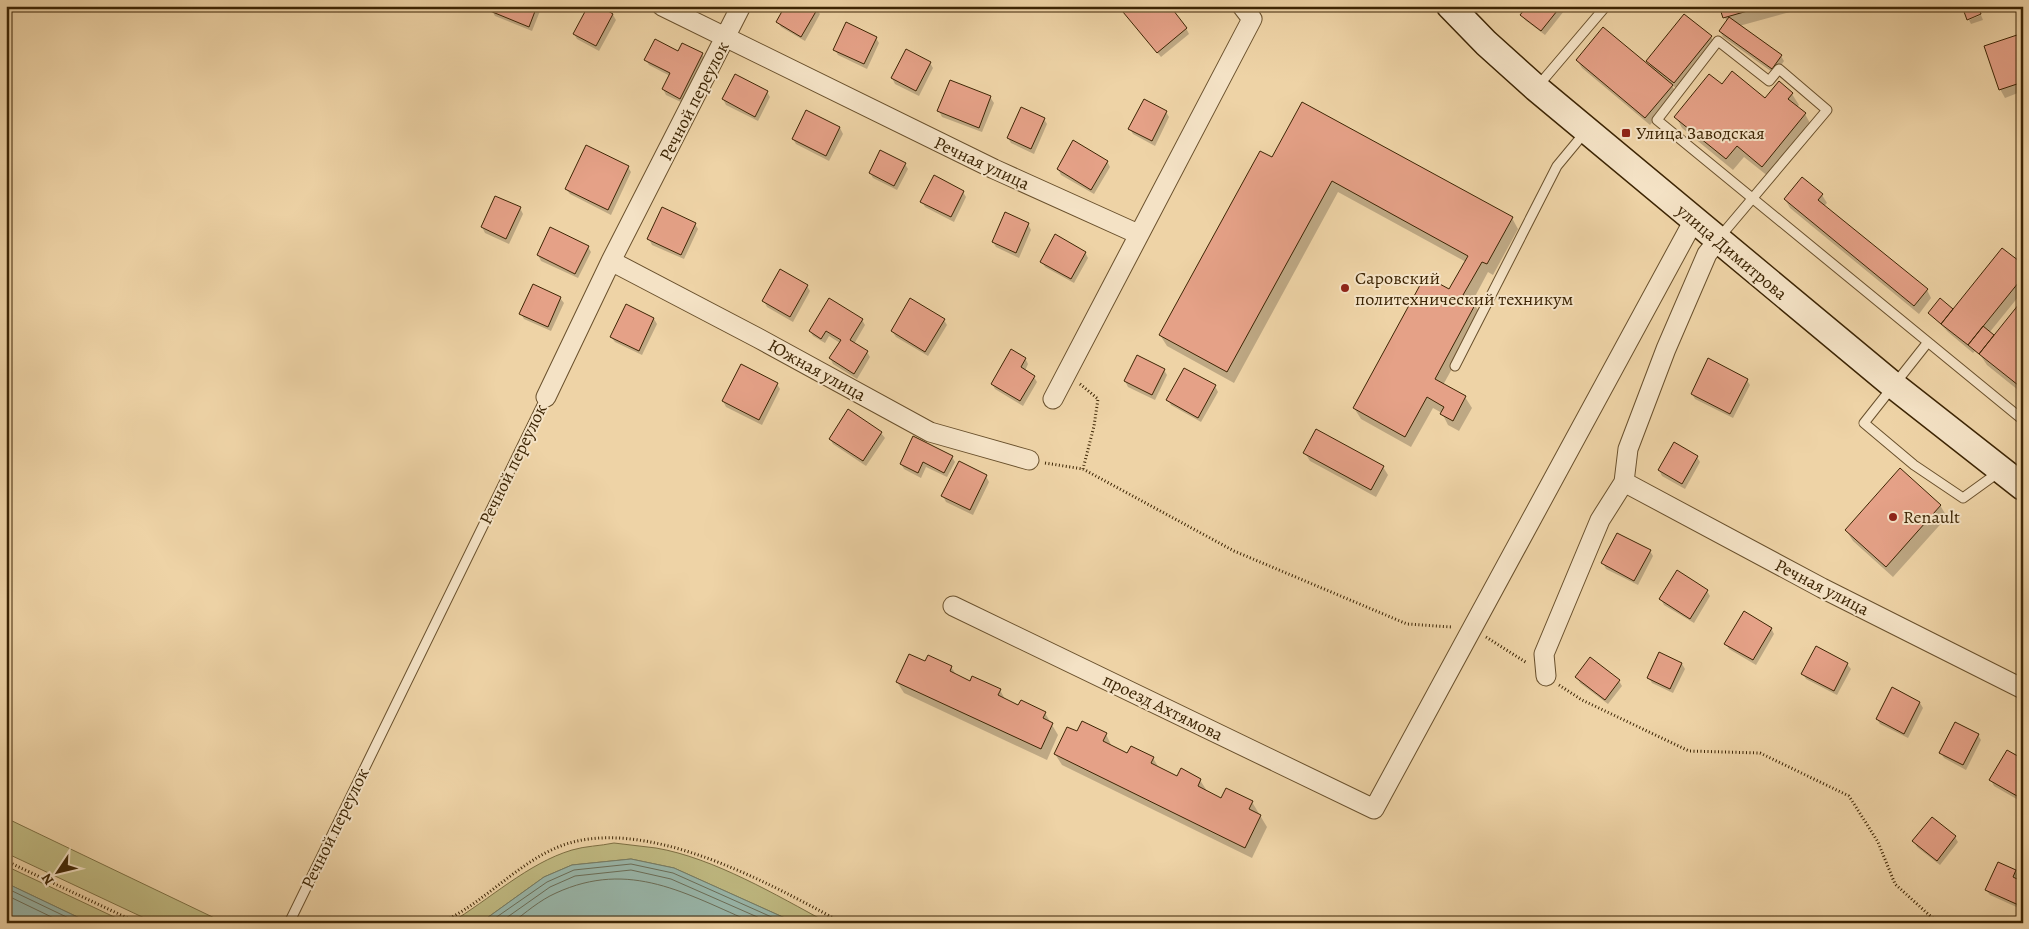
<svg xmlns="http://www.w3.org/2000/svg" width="2029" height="929" font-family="Alegreya,serif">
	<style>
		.green { fill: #c0ba82; stroke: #7e7043 }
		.water { fill: #99b7ab; stroke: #747d68 }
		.shadow { fill: #0003 }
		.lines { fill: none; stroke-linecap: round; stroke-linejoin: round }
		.shore { stroke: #6b6e58; stroke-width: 1 }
		.building { fill: #e5a187; stroke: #3d2504 }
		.lane-casing { stroke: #69502c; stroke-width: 11 }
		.street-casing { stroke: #69502c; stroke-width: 21 }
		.secondary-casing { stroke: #3d2504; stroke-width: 29 }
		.path { stroke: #3d2504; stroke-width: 3; stroke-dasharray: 1 2.5; stroke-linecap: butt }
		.lane { stroke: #f4e2c5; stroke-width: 9 }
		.street { stroke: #f4e2c5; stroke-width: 19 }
		.secondary { stroke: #f4e2c5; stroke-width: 26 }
		.poi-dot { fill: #8f2418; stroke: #f4e2c5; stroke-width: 2 }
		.labels { text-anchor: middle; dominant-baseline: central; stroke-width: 4; stroke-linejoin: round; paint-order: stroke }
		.street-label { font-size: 18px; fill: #3d2504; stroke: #f4e2c5 }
		.poi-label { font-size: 18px; fill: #3d2504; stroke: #f4e2c5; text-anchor: start }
	</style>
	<rect width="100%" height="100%" fill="#eed3a6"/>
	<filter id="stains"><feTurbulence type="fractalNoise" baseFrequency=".004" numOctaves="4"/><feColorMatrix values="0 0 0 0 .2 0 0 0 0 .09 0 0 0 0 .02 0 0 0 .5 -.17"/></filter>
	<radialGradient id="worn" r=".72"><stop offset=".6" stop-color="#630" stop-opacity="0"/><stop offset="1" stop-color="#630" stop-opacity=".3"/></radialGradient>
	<!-- green -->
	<path class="green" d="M6 818 33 831 225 923H155L6 853Z
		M614 843C628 845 642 846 656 848 714 858 776 895 828 923H796L674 868 631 859 572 865 544 877 480 923H450C489 900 528 863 572 850 585 846 600 846 614 843Z
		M6 866 127 923H90L6 883Z"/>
	<!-- water -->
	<path class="water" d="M631 859 674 868 796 923H480L544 877 572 865Z
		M6 883 90 923H6Z"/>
	<!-- shadow -->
	<path class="shadow" d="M494 6H542L532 31 495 16 492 11Z
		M597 6 613 15 616 20 599 51 577 39 574 34Z
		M787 6H813L820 14 805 41 781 27 778 22Z
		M1529 6H1568L1545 35 1525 20 1522 15Z
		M1721 6H1812L1739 26 1781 56 1784 61 1775 74 1723 37 1720 31 1727 23Z
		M1123 12 1186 28 1189 34 1161 57Z
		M1981 15 1983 20 1971 24 1969 20Z
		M2023 34V91L2005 98 2000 89Z
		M1711 37 1716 45 1679 91 1671 84 1677 94 1650 125 1582 68 1577 60 1652 69 1648 61Z
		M876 38 879 43 867 69 838 55 835 50Z
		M702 54 705 59 683 103 666 95 663 89 670 76 649 65 646 60Z
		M930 63 933 68 919 96 895 84 892 78Z
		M1722 86 1765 100 1792 94 1799 105 1797 107 1805 114 1811 125 1769 177 1744 157 1733 170 1682 128 1676 117Z
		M767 92 770 97 758 121 726 105 723 99Z
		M990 97 994 103 982 132 942 117 939 111Z
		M807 112 840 128 843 134 829 161 796 144 793 139Z
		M1166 112 1169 117 1155 146 1133 134 1130 129Z
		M1044 119 1047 124 1034 154 1011 143 1008 138Z
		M1272 159 1512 218 1518 229 1493 275 1488 272 1472 302 1482 315 1443 385 1465 397 1472 408 1459 431 1448 425 1442 413 1433 408 1411 447 1361 419 1354 408 1450 291 1466 262 1338 192 1234 383 1167 346 1160 335Z
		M1107 161 1110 167 1094 194 1061 175 1058 169Z
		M905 164 908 169 897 190 873 178 870 173Z
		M628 167 631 172 611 215 570 194 566 189Z
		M1802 178 1822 195 1827 203 1824 206 1927 290 1931 298 1919 314 1790 208 1785 199Z
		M963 192 966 197 954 222 925 207 922 201Z
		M520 208 523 214 509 244 485 233 482 227Z
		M695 224 698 229 684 259 652 245 649 239Z
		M1028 224 1031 230 1019 258 996 247 993 242Z
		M588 247 591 252 578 278 541 261 538 255Z
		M1085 252 1088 258 1074 283 1045 267 1042 262Z
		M2023 266V291L1989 333 1994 337 2023 301V394L1987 365 1981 356 1975 351 1973 353 1948 332 1930 313 1953 311Z
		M807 286 810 291 793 322 767 307 764 301Z
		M560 298 564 303 551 331 524 319 521 314Z
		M626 306 654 319 657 324 642 355 615 342 611 337Z
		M862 320 865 325 854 344 867 352 870 357 857 379 833 364 830 358 840 343 829 336 825 343 813 336 810 331Z
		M944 320 947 325 928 356 896 337 892 331Z
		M1025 358 1028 364 1025 371 1034 377 1037 382 1023 406 995 389 992 384Z
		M1164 370 1167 375 1155 400 1128 387 1125 381Z
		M1747 380 1750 385 1733 418 1695 399 1692 394Z
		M777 384 780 389 762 425 726 407 723 401Z
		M1215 386 1218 392 1201 422 1171 405 1168 400Z
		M881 433 885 438 866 466 833 444 830 439Z
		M1305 453 1383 467 1388 475 1376 497 1310 461Z
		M952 457 955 462 947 477 926 467 921 478 904 469 901 464Z
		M1697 457 1700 462 1685 489 1662 476 1659 470Z
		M986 476 989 482 973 515 946 502 943 496Z
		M1940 505 1947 517 1893 577 1853 541 1846 530Z
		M1650 551 1653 556 1638 585 1606 569 1603 563Z
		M1707 591 1710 596 1694 623 1664 605 1661 599Z
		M1771 628 1774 634 1756 665 1729 649 1726 644Z
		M926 663 951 667 957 676 970 682 1000 690 1006 701 1019 707 1045 713 1058 735 1047 760 904 693 897 682Z
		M1682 664 1685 669 1673 693 1652 683 1649 678Z
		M1847 664 1851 669 1837 695 1806 679 1803 674Z
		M1577 677 1619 681 1622 686 1608 704 1580 683Z
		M1920 703 1923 708 1908 738 1880 724 1877 719Z
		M1078 733 1106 734 1112 747 1128 755 1153 758 1159 768 1178 778 1200 780 1207 791 1222 800 1252 802 1267 827 1252 858 1062 765 1055 754Z
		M1978 735 1981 740 1966 770 1944 758 1941 753Z
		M2023 761V795L2020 801 1994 786 1991 780Z
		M1955 837 1958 842 1940 865 1917 847 1914 841Z
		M2015 871 2018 876 2017 880 2023 883V910L1990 895 1986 890Z"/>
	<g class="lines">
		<!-- shore -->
		<path class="shore" d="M6 888 79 923
			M6 895 64 923
			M488 923 547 882 574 870 631 864 673 873 785 923
			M499 923 550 887 575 876 631 870 671 879 771 923
			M512 923C525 913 540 900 556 893 630 859 686 894 754 923"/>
	</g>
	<!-- building -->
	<path class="building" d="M492 6H537L529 27 490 11Z
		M588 6H600L613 14 596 46 573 34Z
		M785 6 818 8 801 37 776 22Z
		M1118 6H1170L1187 28 1157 53Z
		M1527 6H1561L1541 31 1520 15Z
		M1719 6H1765L1723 18Z
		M1962 6H1978L1981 14 1967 20Z
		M1684 14 1712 36 1674 83 1646 61Z
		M1729 17 1782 55 1772 69 1719 31Z
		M846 22 877 37 864 64 833 50Z
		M1603 27 1673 85 1645 118 1576 60Z
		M2023 33V82L1999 90 1984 46Z
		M655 39 678 51 682 43 703 53 680 99 662 89 670 73 644 60Z
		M906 49 931 62 916 91 891 78Z
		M1732 71 1765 98 1779 81 1793 93 1788 99 1806 113 1762 167 1737 146 1726 159 1674 117 1709 74 1722 84Z
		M735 74 768 91 755 117 722 99Z
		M950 80 991 96 979 128 937 111Z
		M1144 99 1167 111 1152 141 1128 129Z
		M1302 102 1513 217 1487 264 1482 262 1463 295 1476 303 1435 379 1466 396 1453 421 1440 414 1444 407 1427 397 1405 437 1353 408 1425 276 1449 289 1468 256 1332 181 1227 372 1159 335 1260 151 1272 157Z
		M1021 107 1045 118 1031 149 1007 138Z
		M806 110 840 127 826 156 792 139Z
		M1073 140 1108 161 1091 190 1057 169Z
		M586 145 629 166 608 210 565 189Z
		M880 150 906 163 894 186 869 173Z
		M934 175 964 191 951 217 920 202Z
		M1802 177 1823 194 1818 200 1928 289 1914 306 1784 199Z
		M495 196 521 207 506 239 481 227Z
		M662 207 696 223 681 255 647 239Z
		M1005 212 1029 223 1016 253 992 242Z
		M550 227 589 246 575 274 537 255Z
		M1055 234 1086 252 1071 279 1040 262Z
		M2002 248 2023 264V277L1968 345 1941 324Z
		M780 269 808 285 790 317 762 301Z
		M533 284 561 297 548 327 519 314Z
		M829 298 863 319 850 340 868 351 854 374 829 358 841 340 826 331 821 339 809 331Z
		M910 298 945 319 925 352 891 331Z
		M1940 298 1953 309 1941 324 1928 313Z
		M2023 299V389L1979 354Z
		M626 304 654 318 639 351 610 337Z
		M1983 326 1994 335 1979 354 1968 345Z
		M1011 349 1026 358 1021 367 1035 376 1020 401 991 384Z
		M1137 355 1165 369 1152 395 1124 381Z
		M1708 358 1748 379 1730 414 1691 394Z
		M741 364 778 383 759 420 722 401Z
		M1184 368 1216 385 1198 418 1166 400Z
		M848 409 882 432 863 461 829 439Z
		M1316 429 1384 466 1371 490 1303 453Z
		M913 436 953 456 944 473 923 462 918 473 900 464Z
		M1674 442 1698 456 1682 484 1658 470Z
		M959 461 987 475 970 510 941 496Z
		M1900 468 1941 505 1886 567 1845 530Z
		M1617 533 1651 550 1634 581 1601 563Z
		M1677 570 1708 590 1690 619 1659 599Z
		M1744 611 1772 628 1753 660 1724 644Z
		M1816 646 1848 663 1834 691 1801 674Z
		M1659 652 1682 663 1670 689 1647 678Z
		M909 654 925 661 928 655 952 666 950 671 970 681 972 676 1001 689 998 695 1018 705 1021 700 1046 712 1043 718 1053 723 1041 749 896 682Z
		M1590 657 1620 680 1605 700 1575 677Z
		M1892 687 1920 702 1904 734 1876 719Z
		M1082 721 1107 733 1103 741 1127 753 1131 746 1154 757 1151 763 1177 776 1181 768 1201 779 1198 786 1221 798 1226 788 1253 801 1249 809 1261 815 1245 848 1054 754 1067 727 1077 731Z
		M1955 722 1979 734 1963 765 1939 753Z
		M2007 750 2023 759V786L2017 796 1989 780Z
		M1932 817 1956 836 1937 861 1912 841Z
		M1998 862 2016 870 2013 877 2023 882V907L1985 890Z"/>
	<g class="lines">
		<!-- lane casing -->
		<g class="lane-casing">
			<path id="lane" d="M1538 86 1606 6
				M1719 238 1827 110 1779 69 1769 81 1718 41 1657 120C1779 220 1901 320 2023 420
				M1928 342 1864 423 1914 465 1963 498 1999 472
				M1455 366 1557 166 1586 131
				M289 923 546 397"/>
		</g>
		<!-- street casing -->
		<g class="street-casing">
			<path id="street" d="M662 6 994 169 1138 234
				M611 261 758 338 930 432 1029 460
				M546 397 611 261 741 6
				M1053 399 1252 19 1242 6
				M1624 482 1822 588 2023 689
				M953 606 1374 809 1694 220
				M1546 676 1544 654 1600 520 1624 482 1628 449 1666 349 1707 254 1718 240"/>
		</g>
		<!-- secondary casing -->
		<g class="secondary-casing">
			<path id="secondary" d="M1450 6 1486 43 1536 88 1893 385 2023 487"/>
		</g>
		<!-- path -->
		<path class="path" d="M1080 384 1098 399 1094 426 1083 469
			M1045 463 1083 469 1234 551 1407 624 1452 627
			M1486 637 1527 663
			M1559 685 1582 700 1689 751 1760 753 1849 796 1878 842 1895 884 1938 923
			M6 861 138 923
			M440 923C483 904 515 865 558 847 641 813 765 881 837 920"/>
		<!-- lane -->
		<use href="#lane" class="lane"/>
		<!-- street -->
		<use href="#street" class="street"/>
		<!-- secondary -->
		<use href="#secondary" class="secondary"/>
	</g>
	<!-- markers -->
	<g class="poi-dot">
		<rect x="1621" y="128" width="10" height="10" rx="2.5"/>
		<circle cx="1345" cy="288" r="5"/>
		<circle cx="1893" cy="517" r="5"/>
	</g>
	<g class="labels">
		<!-- street labels -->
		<g class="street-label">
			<text transform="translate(694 101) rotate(-63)">Речной переулок</text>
			<text transform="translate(982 163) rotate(25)">Речная улица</text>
			<text transform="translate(1732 252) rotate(40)">улица Димитрова</text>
			<text transform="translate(817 370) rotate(29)">Южная улица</text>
			<text transform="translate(513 464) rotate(-64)">Речной переулок</text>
			<text transform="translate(1822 587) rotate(27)">Речная улица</text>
			<text transform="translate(1163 707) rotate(26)">проезд Ахтямова</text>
			<text transform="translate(335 828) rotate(-64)">Речной переулок</text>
		</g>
		<!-- poi labels -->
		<g class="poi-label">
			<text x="1636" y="133">Улица Заводская</text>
			<text x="1355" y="278">Саровский<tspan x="1355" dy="21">политехнический техникум</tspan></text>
			<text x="1903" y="517">Renault</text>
		</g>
	</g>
	<!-- margin -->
	<rect width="2029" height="929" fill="none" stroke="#eed3a6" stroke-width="25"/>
	<rect x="8" y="8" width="2014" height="914" fill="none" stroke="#3d2504" stroke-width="2.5"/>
	<rect x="12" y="12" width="2004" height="904" fill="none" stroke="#3d2504"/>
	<!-- north arrow -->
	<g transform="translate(58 872) rotate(235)" stroke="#f4e2c5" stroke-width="4" paint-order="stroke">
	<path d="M0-4L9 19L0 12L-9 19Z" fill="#3d2504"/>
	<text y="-8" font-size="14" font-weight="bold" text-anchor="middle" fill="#3d2504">N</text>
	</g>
	<rect width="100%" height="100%" filter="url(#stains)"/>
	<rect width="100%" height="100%" fill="url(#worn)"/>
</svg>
